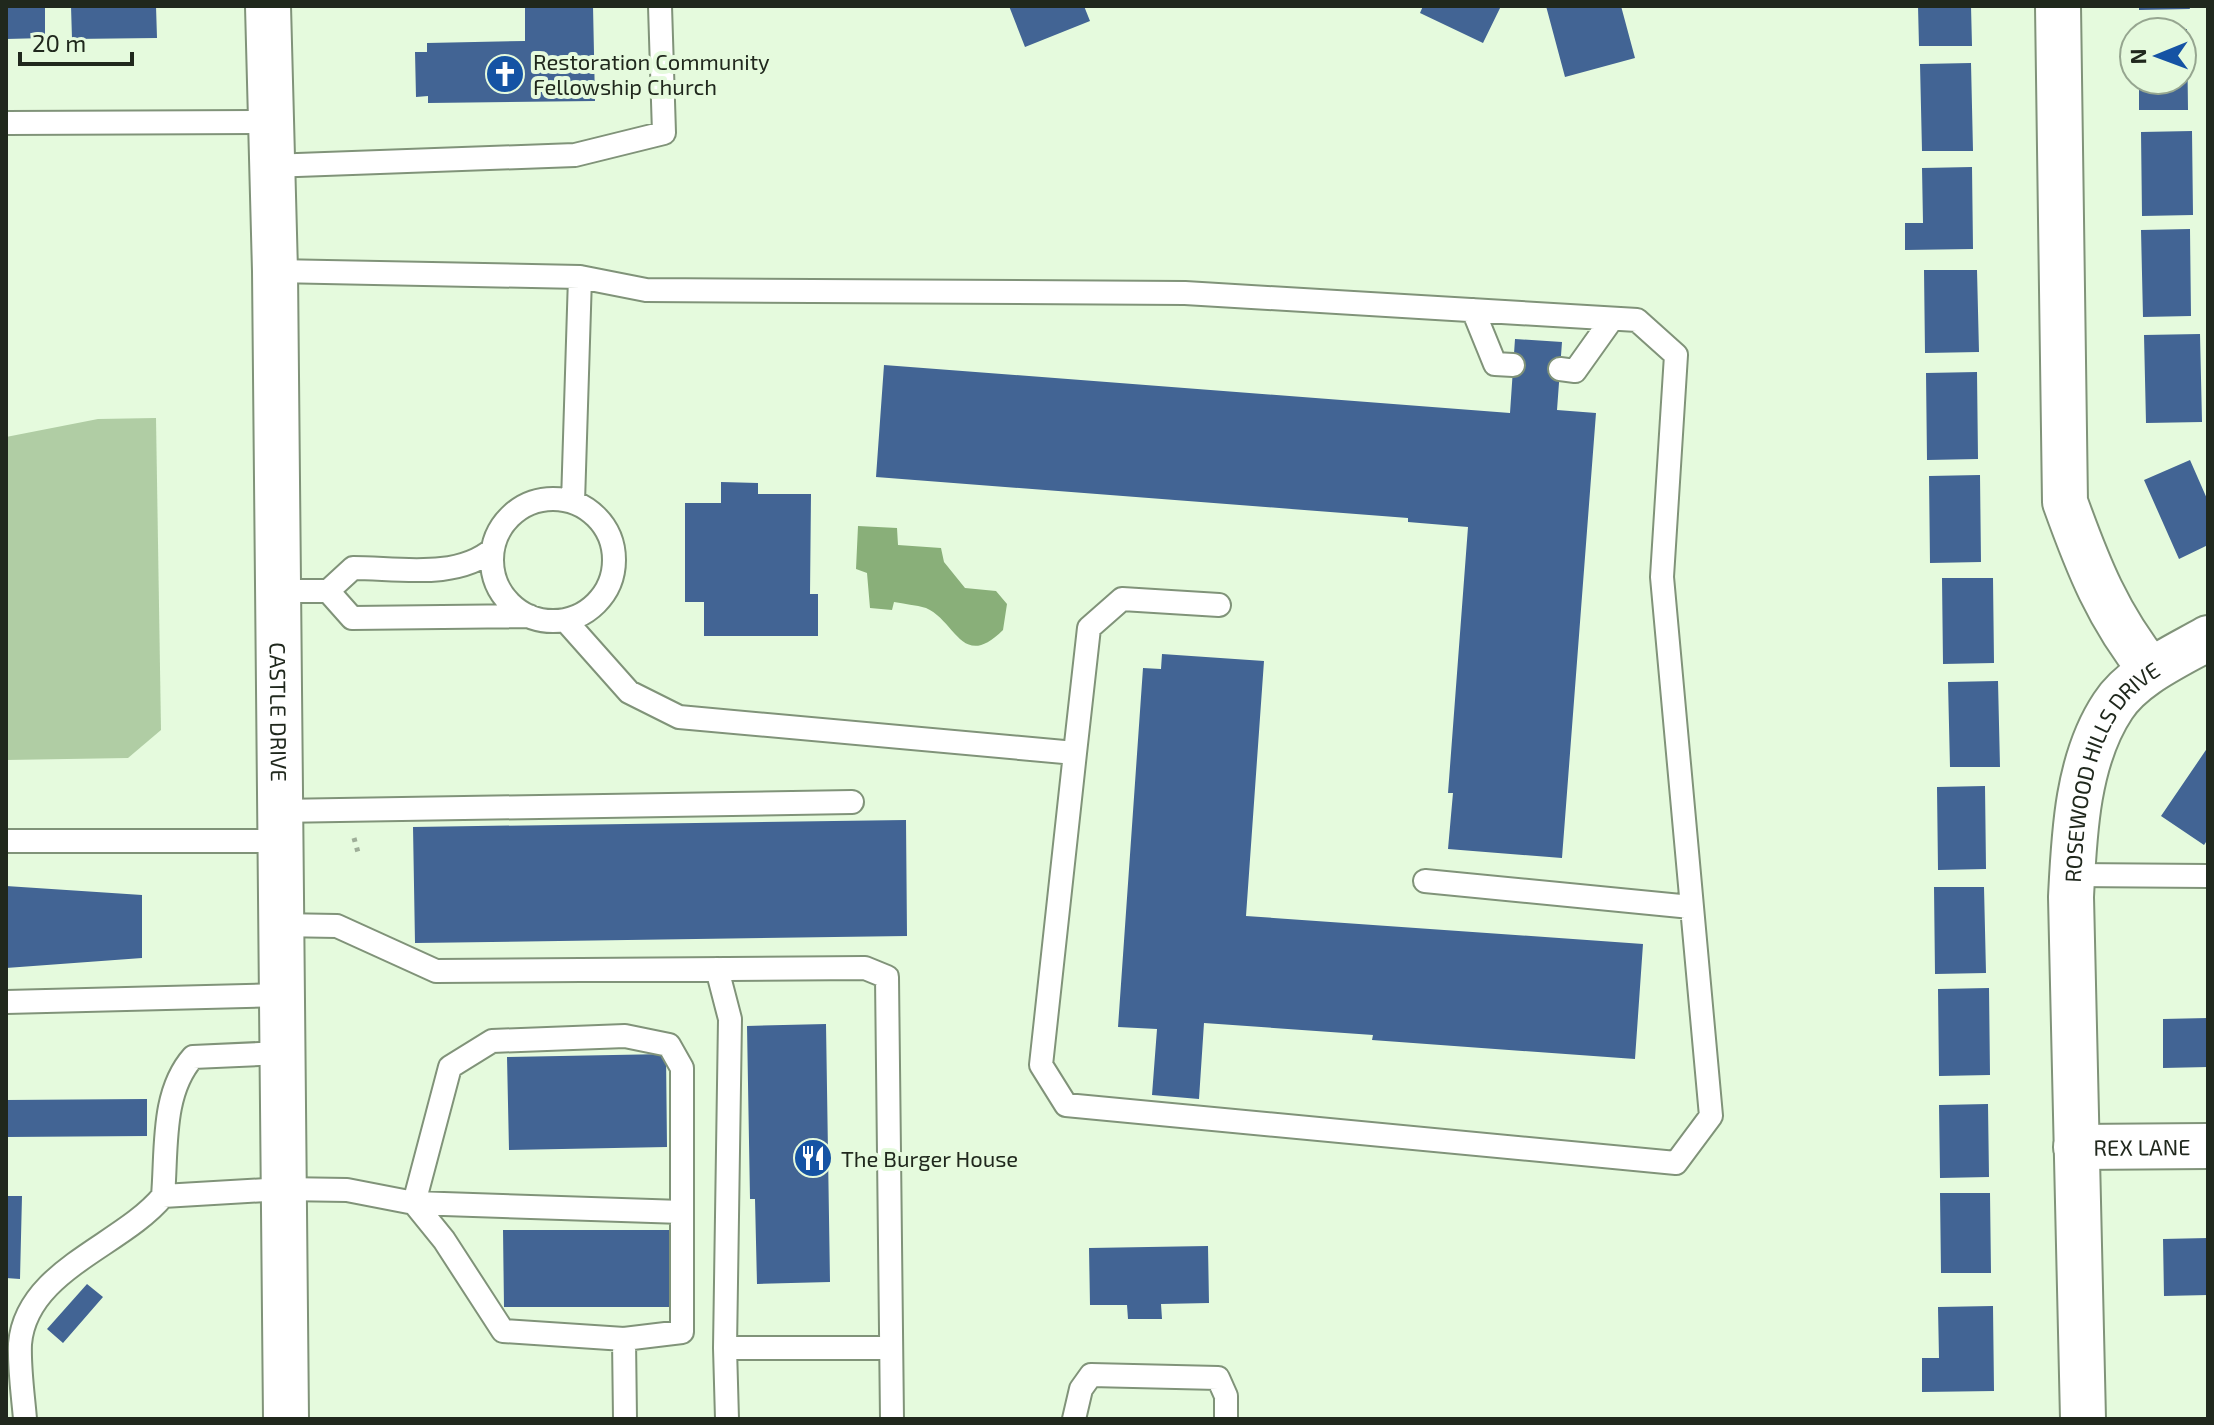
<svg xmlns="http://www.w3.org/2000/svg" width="2214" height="1425" font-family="'Exo 2',sans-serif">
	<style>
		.green { fill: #b0cda4 }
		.water { fill: #89af79 }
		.building { fill: #426494 }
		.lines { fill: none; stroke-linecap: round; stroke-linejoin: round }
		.service-casing { stroke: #809379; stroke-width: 26 }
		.minor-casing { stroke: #809379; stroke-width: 48 }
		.secondary-casing { stroke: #809379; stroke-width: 48 }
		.path { stroke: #9eae98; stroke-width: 5; stroke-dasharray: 4 6; stroke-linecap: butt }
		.service { stroke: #fff; stroke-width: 22 }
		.minor { stroke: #fff; stroke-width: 44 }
		.secondary { stroke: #fff; stroke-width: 44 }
		.labels { text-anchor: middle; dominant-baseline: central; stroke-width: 8; stroke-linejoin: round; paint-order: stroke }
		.poi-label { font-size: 22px; fill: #20281d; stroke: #e5fadd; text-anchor: start }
		.street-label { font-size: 22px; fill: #20281d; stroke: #e5fadd }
	</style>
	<rect width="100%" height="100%" fill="#e5fadd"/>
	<!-- green -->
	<path class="green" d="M156 418 161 730 128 758 6 760V437L98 419Z"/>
	<!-- water -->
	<path class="water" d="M858 526 897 528 898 545 941 548 944 562 965 588 996 591 1007 604 1003 630C962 671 956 621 926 608 916 605 904 604 894 602L892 610 870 608 867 573 856 569Z"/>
	<!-- building -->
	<path class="building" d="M6 6H45V38L6 39Z
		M71 6H156L157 38 72 39Z
		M525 6H593L595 101 428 103V96L416 97 415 52H427V43L525 41Z
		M1009 6H1084L1090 21 1025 47Z
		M1423 6H1501L1483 43 1420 13Z
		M1546 6H1621L1635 58 1565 77Z
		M1918 6H1971L1972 46H1919Z
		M2139 6H2189L2190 9 2139 10Z
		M2138 29H2187L2188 110H2139V80H2182V32H2138Z
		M1971 63 1973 151H1922L1920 64Z
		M2192 131 2193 215 2142 216 2141 132Z
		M1972 167 1973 249 1905 250V223H1923L1922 168Z
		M2190 229 2191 316 2143 317 2141 230Z
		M1924 270H1977L1979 352 1925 353Z
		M2200 334 2202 422 2146 423 2144 335Z
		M1515 339 1562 342 1557 410 1596 413 1562 858 1448 849 1453 793H1448L1468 527 1408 522V518L876 477 884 365 1510 413Z
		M1977 372 1978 459 1927 460 1926 373Z
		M2190 460 2208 501V545L2179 559 2144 480Z
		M1980 475 1981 562 1930 563 1929 476Z
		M721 482 758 483V494H811L810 594H818V636H704V602H685V503H721Z
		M1942 578H1993L1994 663 1943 664Z
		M1162 654 1264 661 1246 916 1643 944 1635 1059 1372 1040 1373 1035 1204 1023 1199 1099 1152 1095 1157 1029 1118 1027 1143 668 1161 669Z
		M1998 681 2000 767H1950L1948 682Z
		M2208 747V839L2204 845 2161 816Z
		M1985 786 1986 869 1938 870 1937 787Z
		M906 820 907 936 415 943 413 827Z
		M6 886 142 895V958L6 968Z
		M1934 887H1984L1986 973 1935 974Z
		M1989 988 1990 1075 1939 1076 1938 989Z
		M2208 1018V1067L2163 1068V1019Z
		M826 1024 830 1282 757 1284 755 1199H750L747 1026Z
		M666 1054 667 1147 509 1150 507 1057Z
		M147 1099V1136L6 1137V1100Z
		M1988 1104 1989 1177 1940 1178 1939 1105Z
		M1940 1193H1990L1991 1273H1941Z
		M6 1196H22L20 1279 6 1278Z
		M503 1230H679V1307H504Z
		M2208 1238V1295L2164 1296 2163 1239Z
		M1208 1246 1209 1303 1161 1304 1162 1319H1128L1127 1305H1090L1089 1248Z
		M87 1284 103 1297 63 1343 47 1329Z
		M1993 1306 1994 1391 1922 1392V1358H1939L1938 1307Z"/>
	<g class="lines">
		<!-- service casing -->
		<g class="service-casing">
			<path id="service" d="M6 123 270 122
				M270 166 575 155 664 133 660 6
				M275 271 580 277 646 290 1185 293 1637 320 1676 355 1662 577 1711 1116 1676 1163 1066 1105 1041 1065 1075 753 679 717 629 692 565 620
				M1473 310 1495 364 1513 365
				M1560 369 1575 371 1612 319
				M492 560a61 61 0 1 1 122 0a61 61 0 1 1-122 0Z
				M573 502 580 277
				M277 591H328L353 568C397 568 457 580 493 549
				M328 591 352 618 529 616
				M1075 753 1089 628 1122 599 1219 605
				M278 811 852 802
				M6 841H279
				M2072 875 2208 876
				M1425 881 1691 907
				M279 925 337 926 436 971 865 968 887 977 892 1419
				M717 969 730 1019 725 1348
				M6 1002 281 995
				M625 1036 669 1045 682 1068V1212L414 1203 450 1067 492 1041Z
				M163 1196 283 1189 347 1190 414 1203 444 1240 503 1331 624 1339 625 1419
				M624 1339 682 1332V1212
				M25 1419C23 1395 19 1368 20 1344 26 1270 122 1246 163 1196 167 1150 161 1093 193 1057L281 1053
				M727 1419 725 1348H891
				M1074 1419 1081 1389 1091 1375 1218 1378 1226 1396V1419"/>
		</g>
		<!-- minor casing -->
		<g class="minor-casing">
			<g id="minor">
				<path d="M2058 6 2065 502C2088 566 2108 617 2151 670"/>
				<path id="s1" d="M2076 1147 2208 1146"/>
				<path id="s2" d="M2083 1419 2071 897C2074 835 2077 760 2113 706 2133 675 2177 656 2208 638"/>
			</g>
		</g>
		<!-- secondary casing -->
		<g class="secondary-casing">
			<g id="secondary">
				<path id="s3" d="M268 6 275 271 286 1419"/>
			</g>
		</g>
		<!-- path -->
		<path class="path" d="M354 838 359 856"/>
		<!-- service -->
		<use href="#service" class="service"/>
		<!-- minor -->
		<use href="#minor" class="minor"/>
		<!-- secondary -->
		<use href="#secondary" class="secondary"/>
	</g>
	<!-- icons -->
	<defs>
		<g id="church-disc" transform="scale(2)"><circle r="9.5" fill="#1553a4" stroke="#e5fadd"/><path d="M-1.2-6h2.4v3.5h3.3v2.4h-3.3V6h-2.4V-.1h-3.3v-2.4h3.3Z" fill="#fff"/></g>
		<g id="restaurant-disc" transform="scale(2)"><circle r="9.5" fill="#1553a4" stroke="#e5fadd"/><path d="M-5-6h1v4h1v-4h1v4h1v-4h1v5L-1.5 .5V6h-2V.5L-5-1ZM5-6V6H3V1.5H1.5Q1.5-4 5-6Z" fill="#fff"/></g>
	</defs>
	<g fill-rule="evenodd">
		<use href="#church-disc" x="505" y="74"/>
		<use href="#restaurant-disc" x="813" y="1158"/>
	</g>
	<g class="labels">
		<!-- poi labels -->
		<g class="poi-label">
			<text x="533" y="61">Restoration Community<tspan x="533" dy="25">Fellowship Church</tspan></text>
			<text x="841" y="1158">The Burger House</text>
		</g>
		<!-- street labels -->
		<g class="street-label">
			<text stroke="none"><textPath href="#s3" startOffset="706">CASTLE DRIVE</textPath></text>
			<text stroke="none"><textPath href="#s2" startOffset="658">ROSEWOOD HILLS DRIVE</textPath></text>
			<text stroke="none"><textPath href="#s1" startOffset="66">REX LANE</textPath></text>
		</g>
	</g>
	<!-- border -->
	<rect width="2214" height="1425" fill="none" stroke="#20281d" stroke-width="16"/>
	<!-- north arrow -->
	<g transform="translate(2158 56) rotate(269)"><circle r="38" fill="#e5fadd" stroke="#96a690" stroke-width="2"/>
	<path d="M0-6L14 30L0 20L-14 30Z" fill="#1553a4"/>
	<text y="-12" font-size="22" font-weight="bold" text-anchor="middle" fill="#20281d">N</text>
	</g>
	<!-- scale -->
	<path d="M20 52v12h112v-12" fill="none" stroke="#20281d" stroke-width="4"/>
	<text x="32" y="52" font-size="24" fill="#20281d" stroke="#e5fadd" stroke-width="6" paint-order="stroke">20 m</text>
</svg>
